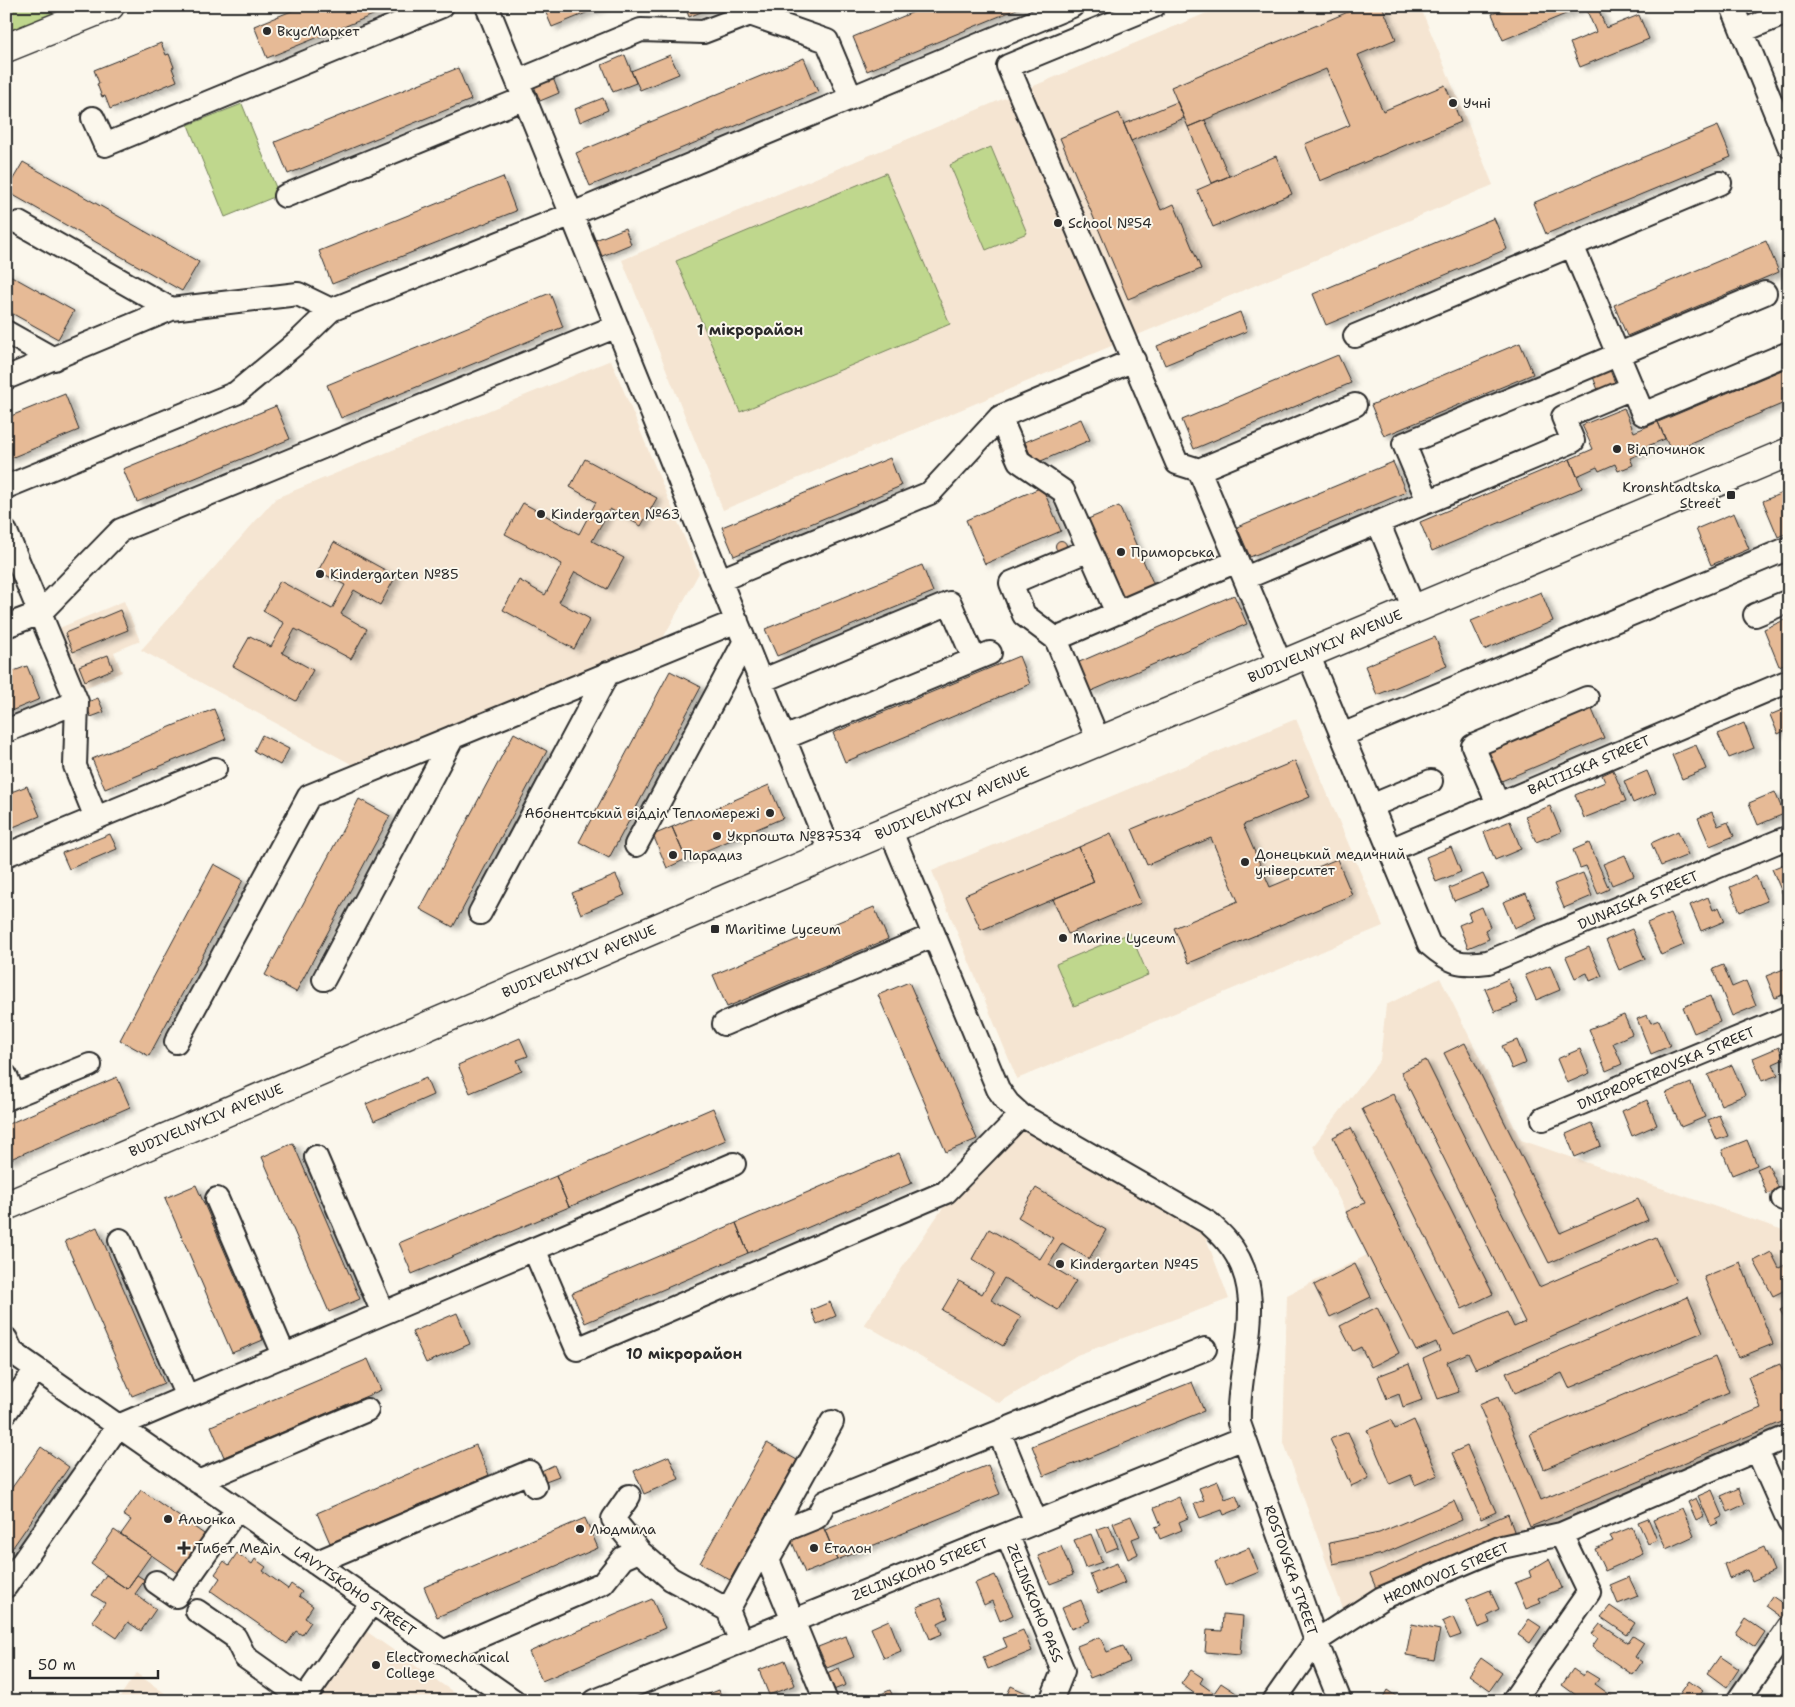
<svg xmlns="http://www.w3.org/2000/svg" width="1795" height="1707" font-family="'Shantell Sans',sans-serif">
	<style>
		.built { fill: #f5e5d2 }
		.green { fill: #bfd78d; stroke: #75815c }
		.building { fill: #e6ba96; stroke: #2b2b2b; filter: url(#shadow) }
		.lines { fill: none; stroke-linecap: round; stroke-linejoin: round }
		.minor-casing { stroke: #2b2b2b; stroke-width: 26 }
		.major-casing { stroke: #2b2b2b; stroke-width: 31 }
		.minor { stroke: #fbf7ec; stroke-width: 22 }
		.major { stroke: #fbf7ec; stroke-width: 28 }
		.poi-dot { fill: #2b2b2b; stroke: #fbf7ec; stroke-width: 2 }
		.labels { text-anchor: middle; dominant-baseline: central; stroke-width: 4; stroke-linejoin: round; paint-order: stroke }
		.poi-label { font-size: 14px; fill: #2b2b2b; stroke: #fbf7ec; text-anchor: start }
		.street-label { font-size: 14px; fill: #2b2b2b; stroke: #fbf7ec }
		.neighbourhood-label { font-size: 15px; font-weight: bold; fill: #2b2b2b; stroke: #fbf7ec }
	</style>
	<defs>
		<filter id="shadow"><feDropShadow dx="5.5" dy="3" stdDeviation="2.5" flood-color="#0004"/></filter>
	</defs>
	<rect width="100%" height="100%" fill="#fbf7ec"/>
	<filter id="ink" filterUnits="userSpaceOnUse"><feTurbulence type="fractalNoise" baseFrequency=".02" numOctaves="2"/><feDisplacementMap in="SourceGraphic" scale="10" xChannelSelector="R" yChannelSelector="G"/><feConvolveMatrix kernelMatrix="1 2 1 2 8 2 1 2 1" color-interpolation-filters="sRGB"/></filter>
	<g filter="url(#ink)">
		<!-- built -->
		<path class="built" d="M1223 6H1420L1493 185 723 510 622 260Z
			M611 360 699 573 663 638 353 765 141 650 276 498Z
			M124 601 140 641 114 652 122 672 82 689 57 629Z
			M1296 719 1383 926 1017 1079 932 871Z
			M1440 978 1521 1140 1789 1232V1430L1560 1529 1500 1542 1343 1609 1283 1440 1287 1295 1367 1255 1313 1146 1380 1060 1386 1005Z
			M1023 1128 1203 1230 1229 1299 1077 1355 999 1403 864 1324 942 1209Z
			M363 1629 466 1701H313Z
			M136 1673 176 1701H117Z"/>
		<!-- green -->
		<path class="green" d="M6 6H88L6 40Z
			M242 104 279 195 225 217 188 125Z
			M991 147 1027 233 986 250 950 165Z
			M886 173 950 324 740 412 676 261Z
			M1130 933 1148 975 1074 1006 1056 964Z"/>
		<!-- building -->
		<path class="building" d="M304 6H395L267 58 254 26Z
			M543 6H603L552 27Z
			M685 6H715L689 17Z
			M928 6H1024L867 71 853 37Z
			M1362 6H1382L1396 39 1358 55 1383 111 1445 85 1461 122 1320 181 1305 144 1350 125 1326 69 1188 127 1171 87Z
			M1512 6H1585L1503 40 1492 14Z
			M1585 6H1597L1606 28 1639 15 1649 39 1580 67 1570 43 1596 32Z
			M161 43 166 55 169 54 174 67 172 68 177 81 110 109 105 96 102 97 97 84 99 83 94 70Z
			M625 55 636 83 613 92 602 65Z
			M670 55 679 74 640 90 631 71Z
			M804 58 818 92 590 186 576 153Z
			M458 68 471 100 288 174 275 142Z
			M551 73 559 93 540 101 532 81Z
			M603 98 608 110 580 122 575 109Z
			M1177 102 1184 118 1131 141 1124 124Z
			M1119 113 1161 210 1174 204 1201 269 1128 299 1060 138Z
			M1205 120 1229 176 1212 183 1188 127Z
			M1718 126 1731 157 1546 234 1533 203Z
			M1276 156 1292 194 1213 227 1197 190Z
			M23 162 199 262 182 291 6 191Z
			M503 177 516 211 332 284 319 251Z
			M1494 218 1507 249 1326 325 1313 294Z
			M625 228 631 244 600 257 593 241Z
			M1766 241 1779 272 1627 336 1614 305Z
			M6 273 74 311 58 339 6 310Z
			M550 293 563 327 341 418 327 385Z
			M1240 312 1247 331 1165 365 1157 346Z
			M1520 343 1533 374 1384 436 1371 405Z
			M1338 355 1351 383 1194 449 1182 420Z
			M1789 367V401L1671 451 1658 422Z
			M1610 370 1617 388 1600 395 1593 377Z
			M65 394 79 430 6 460V418Z
			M276 406 290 439 137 502 123 469Z
			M1624 408 1634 432 1658 422 1665 439 1645 447 1647 451 1630 458 1633 465 1618 471 1615 464 1599 471 1597 467 1577 476 1570 459 1593 449 1582 425Z
			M1081 419 1090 440 1034 464 1025 442Z
			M890 458 901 486 734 556 722 527Z
			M585 459 657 498 641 526 610 509 592 541 624 558 607 589 575 572 559 602 590 619 574 649 503 610 519 580 545 595 562 564 505 534 523 503 579 534 596 502 570 487Z
			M1570 459 1582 488 1432 551 1420 522Z
			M1393 462 1406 492 1250 557 1237 527Z
			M1042 487 1061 531 985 564 966 520Z
			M1789 490V532L1778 537 1763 501Z
			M1119 506 1154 585 1123 598 1088 519Z
			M1734 513 1749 549 1711 565 1696 529Z
			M1055.5 546a5.5 5.5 0 1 1 11 0a5.5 5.5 0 1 1-11 0Z
			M334 542 396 576 380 605 354 590 341 614 367 629 351 659 295 629 282 653 313 670 296 701 233 666 250 636 271 647 284 623 263 611 280 581 332 609 345 585 318 571Z
			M922 565 933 592 777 656 765 629Z
			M1541 592 1553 621 1484 650 1471 621Z
			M1234 595 1247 624 1089 692 1077 663Z
			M120 610 128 630 73 652 65 633Z
			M1789 618V662L1779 666 1764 629Z
			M1435 637 1447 666 1377 695 1365 666Z
			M108 655 113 669 85 681 79 666Z
			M1019 656 1030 684 845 762 833 733Z
			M27 666 40 699 6 713V674Z
			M670 671 701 687 609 858 579 842Z
			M98 698 104 712 91 717 85 703Z
			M1591 707 1604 738 1499 782 1486 752Z
			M1789 707V729L1778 734 1770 715Z
			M214 709 226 739 105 789 92 759Z
			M1744 723 1754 748 1729 758 1718 734Z
			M514 733 547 751 453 927 420 909Z
			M262 735 289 749 280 765 254 751Z
			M1696 745 1706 769 1682 779 1672 755Z
			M1295 761 1310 797 1243 825 1270 887 1337 859 1352 895 1189 963 1174 928 1238 901 1211 838 1147 865 1132 829Z
			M1613 770 1626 801 1584 818 1575 795 1605 782 1602 775Z
			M1647 771 1656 793 1633 803 1624 781Z
			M769 785 783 818 686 859 672 827Z
			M27 786 40 816 6 830V794Z
			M1775 792 1784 814 1758 825 1749 803Z
			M359 799 390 816 296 992 265 975Z
			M1550 806 1561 832 1536 842 1525 816Z
			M1712 812 1718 826 1728 822 1734 836 1710 846 1698 818Z
			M1510 821 1521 849 1495 860 1484 832Z
			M672 827 686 859 667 868 653 835Z
			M1678 831 1688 855 1661 866 1651 843Z
			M1111 833 1141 903 1068 934 1053 899 1094 882 1079 847Z
			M110 834 117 849 69 869 62 853Z
			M1589 843 1609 889 1598 894 1586 866 1580 868 1573 850Z
			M1079 847 1094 882 981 930 965 895Z
			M1451 847 1461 872 1436 882 1426 857Z
			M1625 855 1634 876 1612 885 1603 864Z
			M1789 862V895L1784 897 1772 869Z
			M214 864 243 880 149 1056 120 1040Z
			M1583 873 1592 896 1564 908 1554 884Z
			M1483 874 1489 887 1454 901 1449 888Z
			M616 875 625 895 581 914 572 893Z
			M1756 876 1767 901 1740 912 1730 887Z
			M1526 893 1537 918 1514 928 1503 902Z
			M1708 897 1713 910 1719 907 1725 921 1701 931 1690 905Z
			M874 907 888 939 727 1007 713 975Z
			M1482 907 1490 927 1485 930 1489 939 1468 948 1459 925 1471 920 1468 913Z
			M1670 913 1684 945 1661 955 1647 923Z
			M1632 929 1645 959 1619 970 1606 940Z
			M1589 947 1602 976 1590 981 1587 973 1575 978 1566 957Z
			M1550 965 1560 990 1536 1000 1525 975Z
			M1723 965 1732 987 1746 981 1756 1006 1732 1016 1713 969Z
			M1789 967V992L1775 998 1766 976Z
			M1508 979 1518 1003 1495 1012 1485 989Z
			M909 982 977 1139 946 1152 878 995Z
			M1710 996 1720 1022 1694 1033 1683 1007Z
			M1624 1015 1632 1034 1613 1043 1622 1064 1606 1071 1589 1029Z
			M1647 1015 1651 1023 1659 1020 1670 1046 1651 1054 1637 1019Z
			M520 1038 528 1056 517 1060 522 1071 470 1093 458 1065Z
			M1517 1040 1526 1063 1512 1069 1502 1046Z
			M1465 1043 1560 1233 1638 1199 1648 1220 1549 1263 1444 1053Z
			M1779 1047 1784 1059 1773 1064 1778 1075 1762 1081 1753 1058Z
			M1580 1049 1590 1073 1567 1083 1557 1059Z
			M1426 1060 1539 1287 1656 1237 1676 1282 1476 1369 1468 1353 1447 1362 1459 1392 1438 1399 1423 1359 1440 1351 1436 1342 1416 1351 1346 1212 1365 1203 1333 1137 1351 1128 1454 1335 1507 1312 1514 1327 1525 1322 1401 1072Z
			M1732 1065 1745 1095 1721 1105 1708 1075Z
			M117 1077 130 1107 6 1161V1125Z
			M426 1078 433 1095 374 1121 366 1104Z
			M1691 1083 1705 1117 1681 1127 1666 1093Z
			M1393 1094 1493 1294 1462 1309 1362 1109Z
			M1647 1100 1657 1125 1632 1136 1622 1111Z
			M713 1108 726 1140 569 1207 556 1176Z
			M1719 1115 1728 1136 1717 1140 1708 1120Z
			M1591 1123 1601 1146 1575 1157 1566 1134Z
			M1747 1140 1757 1165 1732 1175 1722 1150Z
			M293 1143 360 1299 329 1312 262 1157Z
			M899 1153 912 1183 748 1253 736 1223Z
			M1768 1164 1779 1189 1767 1194 1757 1169Z
			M556 1176 569 1207 412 1274 399 1243Z
			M196 1185 263 1340 232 1353 165 1198Z
			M1036 1188 1106 1230 1089 1259 1062 1243 1049 1265 1076 1281 1058 1310 1004 1278 991 1300 1021 1317 1003 1346 942 1310 959 1281 982 1294 994 1273 972 1259 989 1229 1040 1259 1053 1238 1018 1217Z
			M736 1223 748 1253 585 1323 572 1293Z
			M97 1227 164 1383 132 1396 65 1241Z
			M1771 1252 1779 1268 1789 1263V1288L1773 1296 1754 1261Z
			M1740 1262 1773 1344 1738 1358 1704 1277Z
			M1355 1264 1371 1297 1330 1317 1314 1285Z
			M1688 1297 1703 1332 1569 1388 1562 1373 1515 1393 1506 1373Z
			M830 1302 836 1316 817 1324 811 1310Z
			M1789 1305V1326L1780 1310Z
			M1377 1307 1399 1353 1371 1367 1361 1347 1353 1351 1340 1326Z
			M457 1313 470 1344 426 1363 412 1332Z
			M1715 1357 1729 1392 1544 1469 1530 1434Z
			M368 1359 381 1390 224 1457 211 1426Z
			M1409 1364 1422 1400 1403 1407 1399 1394 1387 1399 1378 1376Z
			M1780 1364 1789 1385V1419L1530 1527 1479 1405 1498 1397 1541 1500 1761 1408 1748 1377Z
			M1192 1382 1204 1411 1044 1476 1032 1446Z
			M1391 1420 1395 1429 1414 1420 1438 1475 1415 1485 1411 1475 1390 1484 1367 1430Z
			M1348 1432 1369 1478 1351 1486 1330 1439Z
			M767 1443 797 1460 730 1580 700 1563Z
			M476 1445 489 1475 330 1543 317 1513Z
			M1467 1446 1496 1512 1481 1519 1452 1453Z
			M41 1447 69 1467 6 1557V1496Z
			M669 1456 679 1479 644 1494 634 1471Z
			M554 1465 559 1476 543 1482 539 1472Z
			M988 1465 1000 1494 837 1560 825 1530Z
			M1218 1481 1225 1499 1236 1495 1241 1508 1224 1515 1222 1510 1200 1518 1194 1504 1204 1500 1199 1488Z
			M1739 1488 1745 1504 1728 1512 1721 1496Z
			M141 1490 207 1536 180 1575 121 1534 131 1520 123 1515Z
			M1712 1490 1723 1516 1716 1520 1718 1523 1711 1526 1698 1496Z
			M1179 1497 1188 1518 1179 1522 1182 1530 1160 1539 1155 1527 1161 1525 1154 1508Z
			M1696 1498 1704 1516 1696 1520 1688 1502Z
			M1454 1501 1462 1520 1383 1554 1333 1564 1329 1543 1379 1533Z
			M1682 1508 1694 1536 1666 1549 1653 1520Z
			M1508 1514 1515 1534 1378 1593 1370 1574Z
			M1131 1516 1140 1536 1132 1539 1138 1554 1128 1559 1113 1523Z
			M585 1518 598 1548 437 1617 424 1587Z
			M1648 1518 1657 1540 1648 1544 1638 1522Z
			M822 1524 837 1560 805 1573 790 1537Z
			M1109 1525 1118 1547 1106 1552 1097 1529Z
			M1632 1527 1643 1554 1605 1571 1595 1549 1613 1541 1610 1536Z
			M114 1530 151 1555 127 1589 91 1564Z
			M1091 1534 1102 1562 1085 1568 1074 1540Z
			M1061 1546 1073 1575 1050 1584 1038 1556Z
			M1764 1547 1774 1571 1752 1581 1748 1570 1729 1578 1724 1564Z
			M1249 1548 1259 1572 1225 1586 1215 1562Z
			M237 1553 252 1564 255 1559 266 1567 263 1571 288 1589 291 1584 302 1592 299 1596 313 1606 305 1618 311 1622 302 1635 296 1631 287 1644 211 1591 220 1578 215 1574 224 1561 229 1565Z
			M1549 1559 1562 1588 1539 1598 1541 1603 1526 1609 1515 1583 1531 1577 1529 1571Z
			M1117 1563 1125 1583 1098 1594 1090 1574Z
			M106 1575 127 1589 137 1575 145 1580 135 1594 156 1609 141 1631 128 1622 117 1638 92 1621 105 1603 92 1595Z
			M995 1575 1013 1615 1000 1621 992 1601 984 1605 975 1583Z
			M1629 1577 1638 1596 1618 1604 1610 1585Z
			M1490 1590 1499 1609 1487 1615 1490 1623 1478 1628 1466 1600Z
			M1772 1596 1789 1608 1782 1618 1765 1606Z
			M940 1598 948 1618 938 1623 942 1634 930 1639 917 1607Z
			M652 1599 665 1628 542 1681 529 1652Z
			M1081 1600 1090 1621 1071 1629 1062 1608Z
			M1610 1606 1635 1623 1627 1635 1601 1617Z
			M1223 1614 1243 1616 1240 1655 1205 1652 1207 1630 1222 1631Z
			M1453 1617 1461 1635 1450 1639 1442 1622Z
			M1529 1619 1541 1627 1530 1643 1518 1635Z
			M1746 1619 1765 1632 1755 1647 1736 1634Z
			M889 1620 901 1651 884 1658 871 1628Z
			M1412 1624 1440 1630 1434 1660 1406 1655Z
			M1600 1624 1628 1643 1633 1636 1644 1643 1635 1657 1642 1662 1633 1675 1592 1647 1598 1638 1592 1634Z
			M1023 1630 1032 1651 988 1669 983 1657 1007 1647 1003 1638Z
			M846 1636 854 1657 827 1668 818 1647Z
			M1100 1637 1107 1652 1123 1646 1130 1662 1090 1678 1077 1646Z
			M1720 1656 1739 1669 1727 1687 1708 1673Z
			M1481 1658 1502 1673 1490 1690 1469 1675Z
			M785 1660 795 1685 769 1695 759 1670Z
			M839 1668 846 1685 831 1691 824 1674Z
			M1573 1669 1583 1676 1586 1671 1599 1679 1595 1684 1613 1697 1610 1701H1584L1562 1685Z
			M1191 1670 1203 1678 1200 1683 1214 1693 1221 1683 1239 1695 1235 1701H1205L1181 1684Z
			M1689 1681 1703 1691 1699 1696 1706 1701H1675Z
			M1011 1686 1033 1696 1031 1701H1004Z
			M719 1690 723 1701H691Z
			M890 1690 895 1701H865Z
			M1387 1690 1403 1701H1381Z"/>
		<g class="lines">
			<!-- minor casing -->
			<g class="minor-casing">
				<path id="minor" d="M487 6 831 854
					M1154 6 1008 66 1177 463 1199 470 1355 405
					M1732 6 1789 146
					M1742 31 1789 12
					M518 81 641 30 703 32 750 14 827 41 851 98
					M93 118 105 145 442 6
					M285 196 525 98
					M19 223 171 309
					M1572 245 1643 414 1789 353
					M6 332 54 359
					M1355 336 1720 183
					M6 378 171 309 298 294 331 310
					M1000 417 1019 461 1063 491 1117 613
					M1199 470 1281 665
					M6 487 236 393 301 339 331 310 572 214 1072 6
					M1428 501 1404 444 1765 293
					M1378 522 1414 609
					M6 532 77 702 75 766 96 818
					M1089 550 1011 583 1024 615 1056 639 1099 742
					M1245 578 1573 441 1563 417 1632 388
					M720 580 930 493 1000 417 1134 360
					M1755 615 1789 601
					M6 626 40 613 121 530 617 326
					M1056 639 1237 561
					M1308 654 1429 944C1451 963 1459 966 1488 962L1789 837
					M761 681 950 603 974 659
					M6 731 77 702
					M1342 735 1789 548
					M784 738 990 653
					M1498 804 1473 746 1587 698
					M1371 806 1431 781
					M890 829 998 1089 1008 1103 1021 1115 1209 1223C1215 1229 1221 1234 1226 1240 1273 1295 1236 1359 1239 1423L1316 1641 1340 1701
					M636 845 745 641
					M1390 850 1789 681
					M6 855 215 769
					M480 913 608 673
					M324 979 453 737
					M724 1024 934 935
					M176 1042 309 796 737 621
					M6 1076 14 1095
					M6 1099 90 1065
					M1543 1119 1789 1017
					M316 1157 383 1313
					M217 1199 284 1355
					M1783 1199 1789 1198
					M120 1240 187 1397
					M534 1249 577 1349 946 1192 1021 1115
					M6 1339 12 1352 514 1701
					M6 1412 36 1369
					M999 1432 1036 1522
					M1757 1450 1789 1522
					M198 1482 367 1410
					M629 1496 613 1519 639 1551 671 1579 728 1610 741 1642
					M1007 1534 1063 1671 1051 1701
					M315 1563 529 1472 535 1486
					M156 1582 176 1596 237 1509
					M6 1586 118 1426 734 1164
					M728 1610 832 1422
					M197 1611 235 1637 245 1657 304 1699 372 1602
					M443 1652 603 1583 623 1558 639 1551
					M595 1701 1244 1438
					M826 1701 768 1560 785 1530 817 1517 825 1502 1205 1349
					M1274 1701 1316 1641 1382 1598 1502 1547 1561 1534 1789 1436
					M1513 1701 1589 1592 1561 1534
					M1738 1701 1789 1627"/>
			</g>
			<!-- major casing -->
			<g class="major-casing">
				<path id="major" d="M6 48 110 6
					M6 1206 847 847 1789 452"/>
			</g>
			<!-- minor -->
			<use href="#minor" class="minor"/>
			<!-- major -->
			<use href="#major" class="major"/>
		</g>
	</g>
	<!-- markers -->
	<g class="poi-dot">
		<circle cx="267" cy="31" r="5"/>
		<circle cx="1453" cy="103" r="5"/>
		<circle cx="1058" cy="223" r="5"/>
		<circle cx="1617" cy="449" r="5"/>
		<rect x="1726" y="490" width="10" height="10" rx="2.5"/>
		<circle cx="541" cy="514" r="5"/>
		<circle cx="1121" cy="552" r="5"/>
		<circle cx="320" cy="574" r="5"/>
		<circle cx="770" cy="813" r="5"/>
		<circle cx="717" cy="836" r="5"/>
		<circle cx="673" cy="855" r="5"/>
		<circle cx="1245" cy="862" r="5"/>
		<rect x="710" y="924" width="10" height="10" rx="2.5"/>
		<circle cx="1063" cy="938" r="5"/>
		<circle cx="1060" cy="1264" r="5"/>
		<circle cx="168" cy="1519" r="5"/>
		<circle cx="580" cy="1529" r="5"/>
		<path d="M181.5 1540.5h5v5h5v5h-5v5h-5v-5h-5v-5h5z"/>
		<circle cx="814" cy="1548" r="5"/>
		<circle cx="376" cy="1665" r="5"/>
	</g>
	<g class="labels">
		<!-- poi labels -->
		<g class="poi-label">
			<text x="277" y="31">ВкусМаркет</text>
			<text x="1463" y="103">Учні</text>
			<text x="1068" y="223">School №54</text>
			<text x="1627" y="449">Відпочинок</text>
			<text x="1721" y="487" text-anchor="end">Kronshtadtska<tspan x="1721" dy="16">Street</tspan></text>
			<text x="551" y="514">Kindergarten №63</text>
			<text x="1131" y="552">Приморська</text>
			<text x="330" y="574">Kindergarten №85</text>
			<text x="760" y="813" text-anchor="end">Абонентський відділ Тепломережі</text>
			<text x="727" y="836">Укрпошта №87534</text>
			<text x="1255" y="854">Донецький медичний<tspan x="1255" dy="16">університет</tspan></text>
			<text x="683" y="855">Парадиз</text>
			<text x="725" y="929">Maritime Lyceum</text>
			<text x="1073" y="938">Marine Lyceum</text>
			<text x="1070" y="1264">Kindergarten №45</text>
			<text x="178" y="1519">Альонка</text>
			<text x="590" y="1529">Людмила</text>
			<text x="195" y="1548">Тибет Меділ</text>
			<text x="824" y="1548">Еталон</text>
			<text x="386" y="1657">Electromechanical<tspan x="386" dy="16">College</tspan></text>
		</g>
		<!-- street labels -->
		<g class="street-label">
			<text transform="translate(1325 646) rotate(-23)">BUDIVELNYKIV AVENUE</text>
			<text transform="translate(1589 765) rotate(-23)">BALTIISKA STREET</text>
			<text transform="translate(952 803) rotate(-23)">BUDIVELNYKIV AVENUE</text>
			<text transform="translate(1638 900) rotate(-23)">DUNAISKA STREET</text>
			<text transform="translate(579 961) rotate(-23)">BUDIVELNYKIV AVENUE</text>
			<text transform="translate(1666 1068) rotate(-23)">DNIPROPETROVSKA STREET</text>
			<text transform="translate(206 1120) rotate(-23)">BUDIVELNYKIV AVENUE</text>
			<text transform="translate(920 1569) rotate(-22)">ZELINSKOHO STREET</text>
			<text transform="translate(1291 1570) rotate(71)">ROSTOVSKA STREET</text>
			<text transform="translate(1446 1573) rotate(-23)">HROMOVOI STREET</text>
			<text transform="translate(355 1591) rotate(35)">LAVYTSKOHO STREET</text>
			<text transform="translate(1035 1603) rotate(68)">ZELINSKOHO PASS</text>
		</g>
		<!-- neighbourhood labels -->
		<g class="neighbourhood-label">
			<text x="750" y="330">1 мікрорайон</text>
			<text x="684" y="1354">10 мікрорайон</text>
		</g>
	</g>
	<!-- margin -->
	<rect width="1795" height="1707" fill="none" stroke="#fbf7ec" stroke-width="25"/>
	<rect x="12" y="12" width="1770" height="1682" fill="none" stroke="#2b2b2b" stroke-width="2" filter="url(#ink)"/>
	<!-- scale -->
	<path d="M30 1670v8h128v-8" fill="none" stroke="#2b2b2b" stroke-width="2.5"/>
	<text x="38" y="1670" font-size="15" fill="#2b2b2b" stroke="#fbf7ec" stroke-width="4" paint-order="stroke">50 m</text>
</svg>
